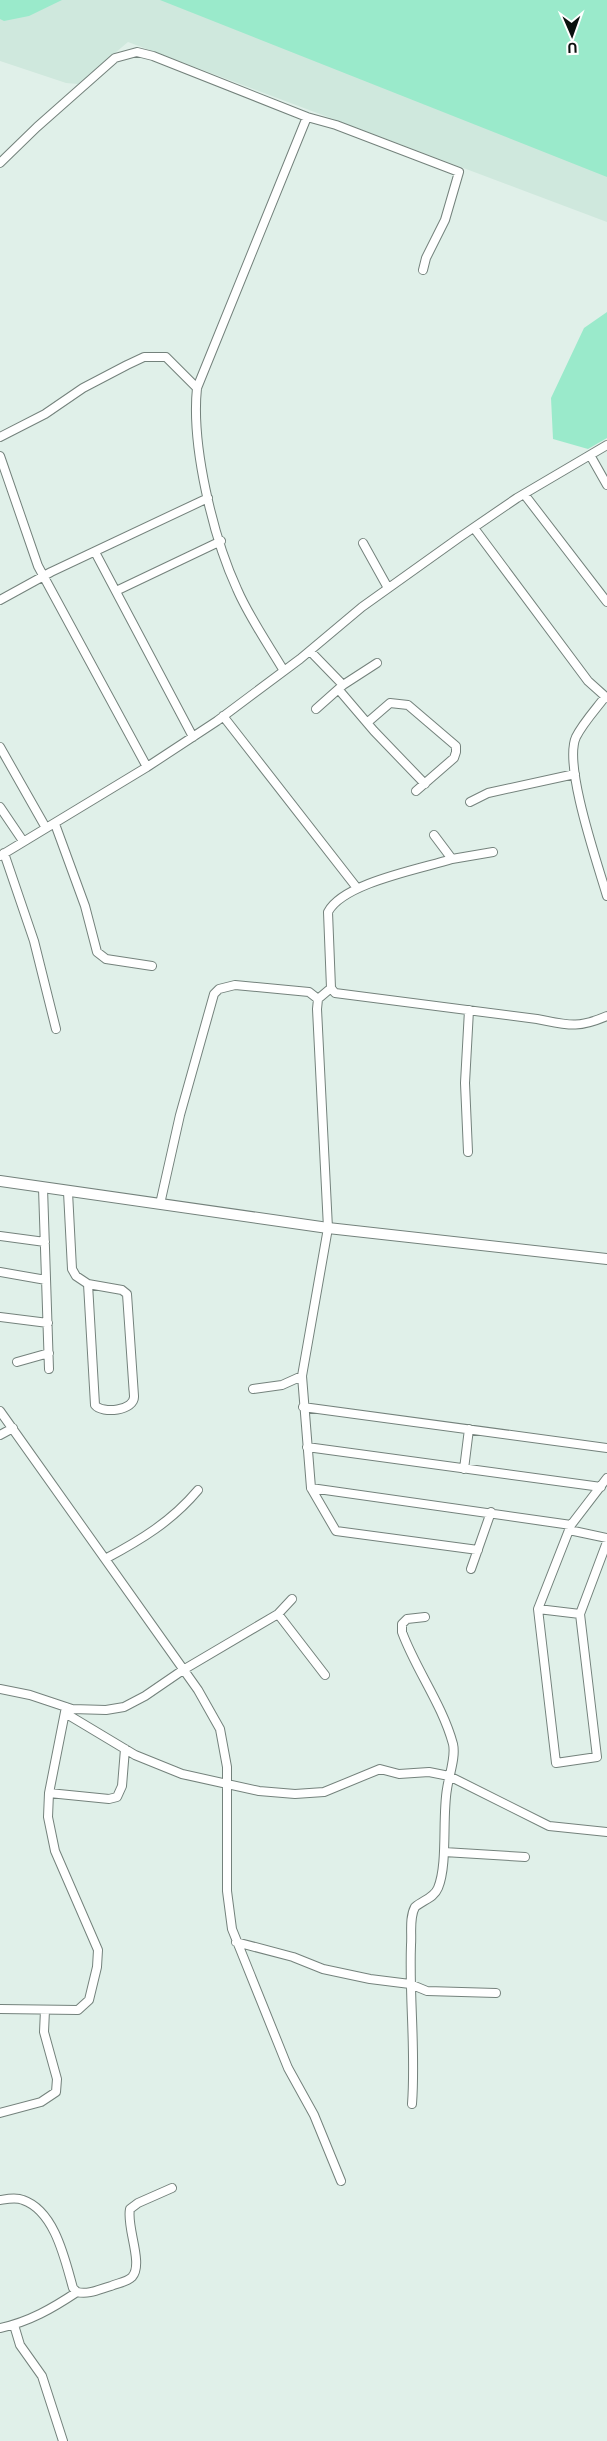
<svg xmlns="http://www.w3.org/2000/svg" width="607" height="2441" font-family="'Noto Sans',sans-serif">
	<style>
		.built { fill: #cfe8dd }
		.green { fill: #9aeacb }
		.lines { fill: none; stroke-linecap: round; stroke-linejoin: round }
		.minor-casing { stroke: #74827c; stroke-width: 10 }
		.tertiary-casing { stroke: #74827c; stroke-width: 12 }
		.minor { stroke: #fff; stroke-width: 8 }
		.tertiary { stroke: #fff; stroke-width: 10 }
	</style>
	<rect width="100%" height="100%" fill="#e0f0e9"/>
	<!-- built -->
	<path class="built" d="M0 0H607V222L128 42 78 84 66 83 0 61Z"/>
	<!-- green -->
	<path class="green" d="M0 0H62L29 16 4 21 0 19Z
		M160 0H607V177Z
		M607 312V438L588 449 553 439 551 398 584 328Z"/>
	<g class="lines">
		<!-- minor casing -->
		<g class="minor-casing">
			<path id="minor" d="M0 163 37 127 115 58 137 52 153 56 307 117
				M0 437 45 414 83 388 127 365 144 357H166L197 388
				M590 455 607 485
				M0 456 38 566 147 767
				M524 494 607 602
				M474 528 588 681 607 698
				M363 543 388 588
				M95 552 193 737
				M116 591 221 541
				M0 600 51 572 208 498
				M310 651 343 685
				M284 671C268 644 249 617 237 589 213 537 191 445 197 388L307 117 336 125 459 172 445 220 426 258 423 270
				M339 690 374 731 425 784
				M605 697C596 709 583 723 576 737 563 765 598 865 607 896
				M316 709 343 685 377 663
				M223 716 357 888
				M368 722 390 703 408 705 456 746V752L454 758 416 791
				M0 747 46 828
				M470 802 488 793 575 774
				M0 807 23 841
				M55 824 85 906 97 952 106 959 152 966
				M434 835 452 859C420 869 343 883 328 912L331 988 335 993 537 1019C568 1025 577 1029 607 1016
				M4 853 34 941 56 1029
				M0 856 147 767 217 721 300 659 362 607 460 537 517 498 607 445
				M452 859 493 852
				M331 988 318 999 317 1009 328 1228 302 1376 311 1488 336 1531 478 1550
				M468 1152 465 1083 469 1010
				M43 1188 49 1369
				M68 1192 72 1269 76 1276 88 1284 95 1405C102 1414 135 1411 134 1396L127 1294 122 1290 88 1284
				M160 1204 180 1115 214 994 219 989 235 985 309 992 318 999
				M0 1236 45 1242
				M0 1272 46 1280
				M0 1317 48 1323
				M17 1362 49 1353
				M253 1389 282 1385 302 1376
				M303 1407 607 1448
				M0 1411 198 1690 220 1729 227 1767V1891L232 1929 288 2068 314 2115 341 2181
				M0 1435 13 1428
				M307 1447 601 1487
				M464 1469 469 1429
				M607 1478 571 1525 538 1609 556 1763 597 1757 580 1614 607 1542
				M311 1488 571 1525
				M569 1530 607 1538
				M105 1559C141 1540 172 1521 198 1490
				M471 1569 491 1512
				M538 1609 580 1614
				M278 1614 325 1675
				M0 1689 30 1695 72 1709 106 1710 124 1707 145 1696 183 1670 278 1614 292 1599
				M65 1713 135 1755 182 1774 259 1791 295 1794 324 1792 380 1769 399 1774 429 1772 449 1776 549 1826 607 1832
				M49 1793 109 1799 117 1797 122 1786 125 1749
				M444 1852 525 1857
				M236 1942 293 1957 323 1969 370 1979 410 1984 427 1991 496 1993
				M0 2009 78 2010 89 2000 97 1967 98 1950 55 1851 48 1817 49 1793 66 1707
				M412 2104C416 2051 409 1998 411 1945 412 1933 409 1918 415 1907 423 1900 434 1898 438 1888 448 1864 442 1817 447 1789 449 1775 456 1757 453 1744 442 1704 416 1670 402 1632V1624L407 1619 425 1617
				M0 2113 41 2102 56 2092 57 2079 44 2032 45 2010
				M0 2200C7 2199 16 2197 23 2200 55 2211 65 2260 73 2288L77 2292C89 2295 100 2289 111 2286 118 2283 127 2282 132 2277 144 2264 126 2227 130 2209L138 2203 172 2188
				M14 2325 20 2345 42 2376 63 2441
				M0 2328C29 2322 53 2308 77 2292"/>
		</g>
		<!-- tertiary casing -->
		<g class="tertiary-casing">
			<path id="tertiary" d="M0 1181 328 1228 607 1259"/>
		</g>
		<!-- minor -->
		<use href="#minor" class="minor"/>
		<!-- tertiary -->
		<use href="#tertiary" class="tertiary"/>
	</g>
	<!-- north arrow -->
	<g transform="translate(572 35) rotate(178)" stroke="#ffffff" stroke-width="4" paint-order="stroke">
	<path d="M0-4L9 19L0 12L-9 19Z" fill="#0b100e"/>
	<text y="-8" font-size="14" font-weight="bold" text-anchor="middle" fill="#0b100e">U</text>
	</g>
</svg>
